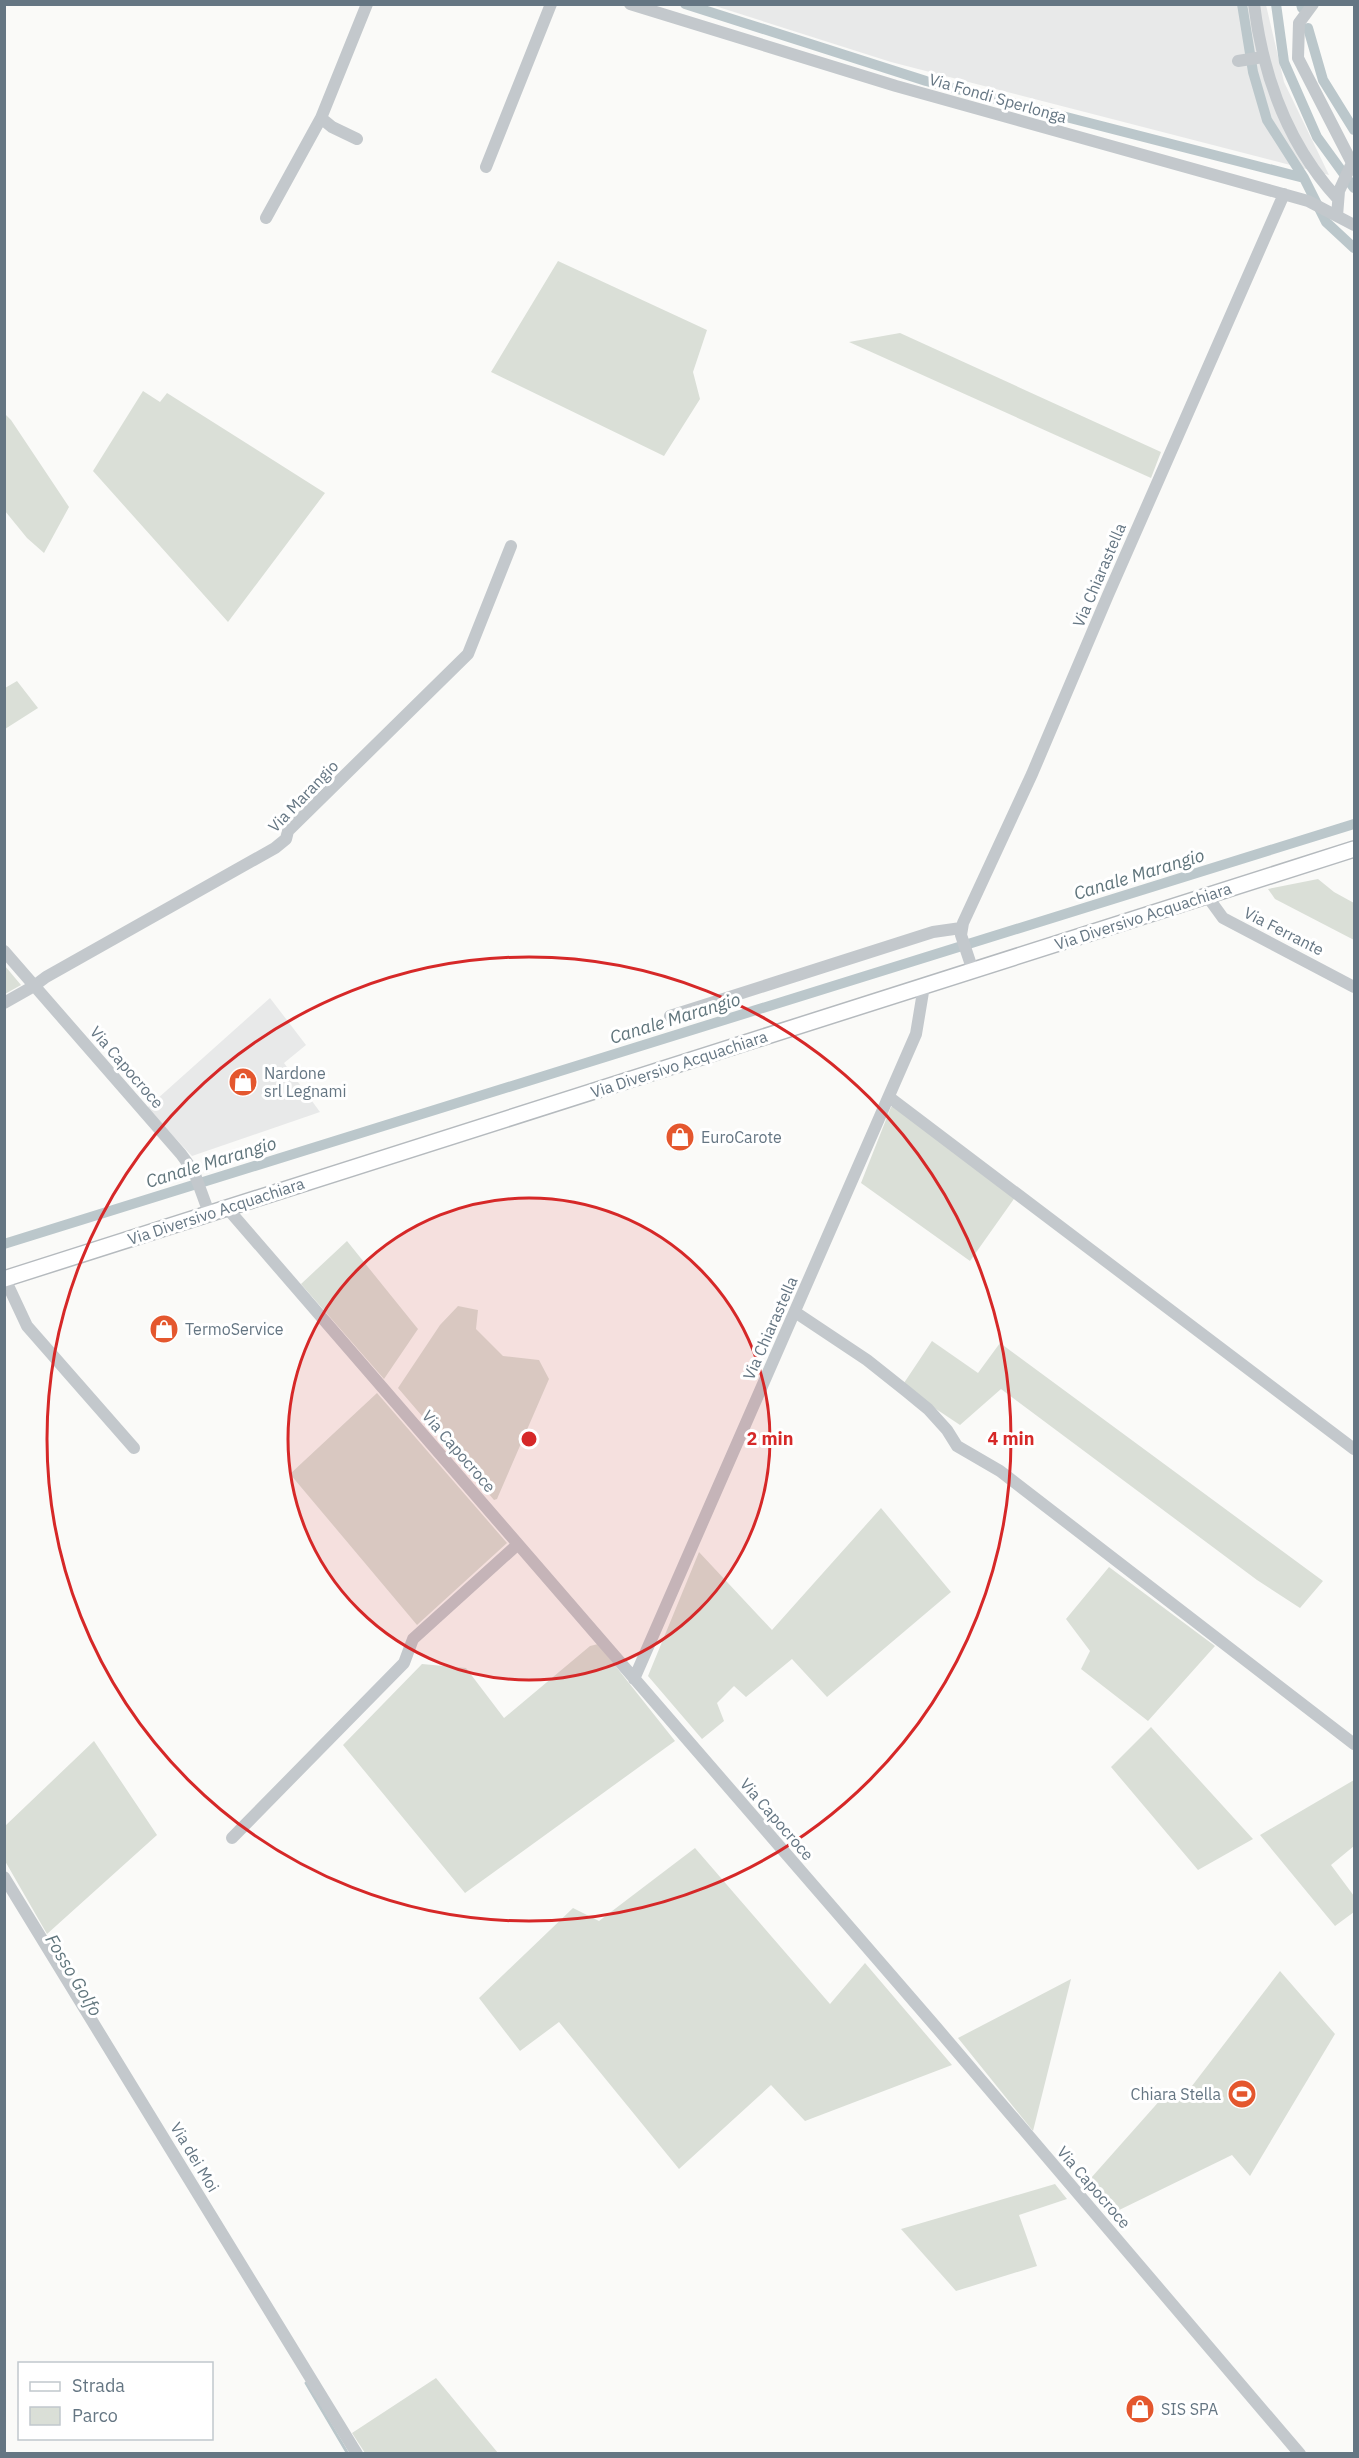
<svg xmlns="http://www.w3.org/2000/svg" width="1359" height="2458" font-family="'IBM Plex Sans',sans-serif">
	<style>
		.built { fill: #e8e9e9 }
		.green { fill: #dadfd7 }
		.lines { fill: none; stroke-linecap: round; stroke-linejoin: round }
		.stream { stroke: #bbc7cb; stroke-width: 3 }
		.canal { stroke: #bbc7cb; stroke-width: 10 }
		.major-casing { stroke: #b5babe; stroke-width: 18 }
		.minor { stroke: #c3c8cc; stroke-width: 12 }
		.major { stroke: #fff; stroke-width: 15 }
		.ring { fill: none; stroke: #d62828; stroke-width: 3 }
		.labels { text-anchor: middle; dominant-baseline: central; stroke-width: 6; stroke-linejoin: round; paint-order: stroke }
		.street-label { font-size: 16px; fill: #657683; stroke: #fff }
		.poi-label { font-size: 16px; fill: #657683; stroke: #fff; text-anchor: start }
		.water-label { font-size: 18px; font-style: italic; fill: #60757c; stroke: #fff }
		.centre { fill: #d62828; stroke: #fff; stroke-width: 3 }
		.ring-label { font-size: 18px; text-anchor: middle; font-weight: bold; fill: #d62828; stroke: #fff; stroke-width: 6; stroke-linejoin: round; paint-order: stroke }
	</style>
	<rect width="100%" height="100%" fill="#fafaf8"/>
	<!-- built -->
	<path class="built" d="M712 5H1266L1284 82 1329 175 891 62Z
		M270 998 306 1045 284 1063 320 1112 192 1156 147 1108Z"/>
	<!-- green -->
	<path class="green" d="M558 261 707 330 693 372 700 399 664 456 491 372Z
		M900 333 1161 452 1151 478 849 342Z
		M143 391 160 402 167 393 325 493 228 622 93 471Z
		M5 414 11 420 69 507 44 553 27 538 5 511Z
		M17 681 38 708 5 729V688Z
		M1318 879 1334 892 1354 903V940L1275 899 1268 889Z
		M5 966 21 985 5 994H4Z
		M891 1107H898L1016 1196 970 1261 861 1183Z
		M347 1241 418 1329 384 1379 301 1284Z
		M458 1306 478 1310 476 1329 503 1356 539 1360 549 1379 497 1499 494 1500 398 1388 440 1325Z
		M932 1341 978 1373 1000 1343 1323 1581 1300 1608 1257 1580 1001 1389 960 1425 933 1407 904 1383Z
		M377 1393 507 1543 417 1625 290 1474Z
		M881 1508 951 1592 827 1697 792 1659 746 1697 734 1686 717 1703 724 1721 702 1739 648 1676 699 1552 772 1630Z
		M1109 1567 1215 1646 1148 1721 1081 1669 1090 1651 1066 1619Z
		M598 1644 675 1741 465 1893 343 1745 422 1664 466 1668 504 1718 590 1646Z
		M1151 1727 1253 1839 1198 1870 1111 1767Z
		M94 1741 157 1835 47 1934 5 1861V1826Z
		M1354 1780V1846L1331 1865 1354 1896V1912L1335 1926 1260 1835Z
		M695 1848 830 2004 865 1963 952 2065 805 2121 771 2085 679 2169 559 2022 520 2051 479 1998 573 1908 599 1921Z
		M1280 1971 1335 2034 1250 2176 1232 2155 1111 2214 1088 2188 1091 2178 1170 2089 1182 2099Z
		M1071 1979 1033 2131 958 2038Z
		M1055 2184 1067 2199 1019 2215 1037 2266 956 2291 901 2229Z
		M436 2378 498 2453H365L352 2433Z"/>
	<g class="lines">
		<!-- stream -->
		<path class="stream" d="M306 2383 348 2454"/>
		<!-- canal -->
		<path class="canal" d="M685 4 926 81 1304 178
			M1242 4 1253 72 1267 120 1304 178 1326 222 1354 248
			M1276 4 1284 62 1317 137 1354 188
			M1301 4 1302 8
			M1308 28 1323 80 1354 130
			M4 1244 1354 824"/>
		<!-- major casing -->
		<g class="major-casing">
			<path id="major" d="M4 1279 1354 849"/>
		</g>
		<!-- minor -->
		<path class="minor" d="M630 4 896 86 1308 201 1354 225
			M1254 4C1263 76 1288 145 1338 199
			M1313 4 1299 23 1298 58 1352 163 1339 191 1337 216
			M1238 61 1263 57
			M321 118 332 127 357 139
			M486 167 551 4
			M266 218 321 118 367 4
			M1207 896 1223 918 1354 987
			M4 951 181 1154 194 1172 209 1213
			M973 971 961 935 963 923 1032 774 1108 595 1284 194
			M4 1003 34 986 46 977 275 848 286 839 288 831 468 654 511 546
			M670 1016 933 932 961 928
			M889 1097 1354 1449
			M227 1208 936 2027 1300 2454
			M5 1279 27 1326 134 1448
			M795 1312 867 1360 906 1391 928 1409 947 1430 957 1446 1000 1471 1354 1744
			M634 1679 916 1034 924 986
			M232 1838 404 1663 413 1639 518 1544
			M4 1877 357 2454"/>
		<!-- major -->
		<use href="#major" class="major"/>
	</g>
	<!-- distance rings -->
	<circle cx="529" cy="1439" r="241" fill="#d62828" fill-opacity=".12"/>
	<g class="ring">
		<circle cx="529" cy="1439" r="241"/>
		<circle cx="529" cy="1439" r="482"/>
	</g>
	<!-- icons -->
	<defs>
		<g id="shop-disc" transform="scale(1.5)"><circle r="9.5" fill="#e4572e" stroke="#fff"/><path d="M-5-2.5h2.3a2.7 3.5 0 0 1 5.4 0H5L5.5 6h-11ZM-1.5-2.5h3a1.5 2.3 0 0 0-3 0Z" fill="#fff"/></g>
		<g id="stadium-disc" transform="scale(1.5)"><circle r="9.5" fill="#e4572e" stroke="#fff"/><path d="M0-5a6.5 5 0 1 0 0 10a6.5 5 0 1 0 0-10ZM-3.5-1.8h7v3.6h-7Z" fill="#fff"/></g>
	</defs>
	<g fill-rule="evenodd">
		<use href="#shop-disc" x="243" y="1082"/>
		<use href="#shop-disc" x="680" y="1137"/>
		<use href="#shop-disc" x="164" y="1329"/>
		<use href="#stadium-disc" x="1242" y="2094"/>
		<use href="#shop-disc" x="1140" y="2409"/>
	</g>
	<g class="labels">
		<!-- street labels -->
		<g class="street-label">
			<text transform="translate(998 98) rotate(16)">Via Fondi Sperlonga</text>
			<text transform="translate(1099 575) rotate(-67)">Via Chiarastella</text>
			<text transform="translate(303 796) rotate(-46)">Via Marangio</text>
			<text transform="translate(1143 916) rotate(-18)">Via Diversivo Acquachiara</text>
			<text transform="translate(1284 931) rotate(27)">Via Ferrante</text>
			<text transform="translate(679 1064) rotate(-18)">Via Diversivo Acquachiara</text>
			<text transform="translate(127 1067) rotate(49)">Via Capocroce</text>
			<text transform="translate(216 1211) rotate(-18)">Via Diversivo Acquachiara</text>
			<text transform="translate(770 1328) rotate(-66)">Via Chiarastella</text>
			<text transform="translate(459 1451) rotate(49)">Via Capocroce</text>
			<text transform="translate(777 1819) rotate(49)">Via Capocroce</text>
			<text transform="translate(195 2157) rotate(59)">Via dei Moi</text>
			<text transform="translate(1094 2187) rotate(49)">Via Capocroce</text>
		</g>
		<!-- poi labels -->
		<g class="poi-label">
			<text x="264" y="1073">Nardone<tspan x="264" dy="18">srl Legnami</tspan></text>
			<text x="701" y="1137">EuroCarote</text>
			<text x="185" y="1329">TermoService</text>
			<text x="1221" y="2094" text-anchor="end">Chiara Stella</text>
			<text x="1161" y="2409">SIS SPA</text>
		</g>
		<!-- water labels -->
		<g class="water-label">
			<text transform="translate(1139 874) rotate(-17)">Canale Marangio</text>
			<text transform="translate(675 1018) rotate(-17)">Canale Marangio</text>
			<text transform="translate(211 1162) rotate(-17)">Canale Marangio</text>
			<text transform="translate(74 1975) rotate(59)">Fosso Golfo</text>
		</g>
	</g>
	<circle cx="529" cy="1439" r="9" class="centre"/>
	<g class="ring-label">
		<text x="770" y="1445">2 min</text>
		<text x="1011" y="1445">4 min</text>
	</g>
	<!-- border -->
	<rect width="1359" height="2458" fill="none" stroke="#657683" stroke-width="12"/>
	<!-- legend -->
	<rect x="18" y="2362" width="195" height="78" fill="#ffffff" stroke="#c1c8cd" stroke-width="1.5"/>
	<rect x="30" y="2382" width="30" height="9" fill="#ffffff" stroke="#c1c8cd" stroke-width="1.5"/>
	<text x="72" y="2392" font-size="18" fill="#657683">Strada</text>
	<rect x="30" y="2407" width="30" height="18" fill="#dadfd7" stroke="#c1c8cd" stroke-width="1.5"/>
	<text x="72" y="2422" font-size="18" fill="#657683">Parco</text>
</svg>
